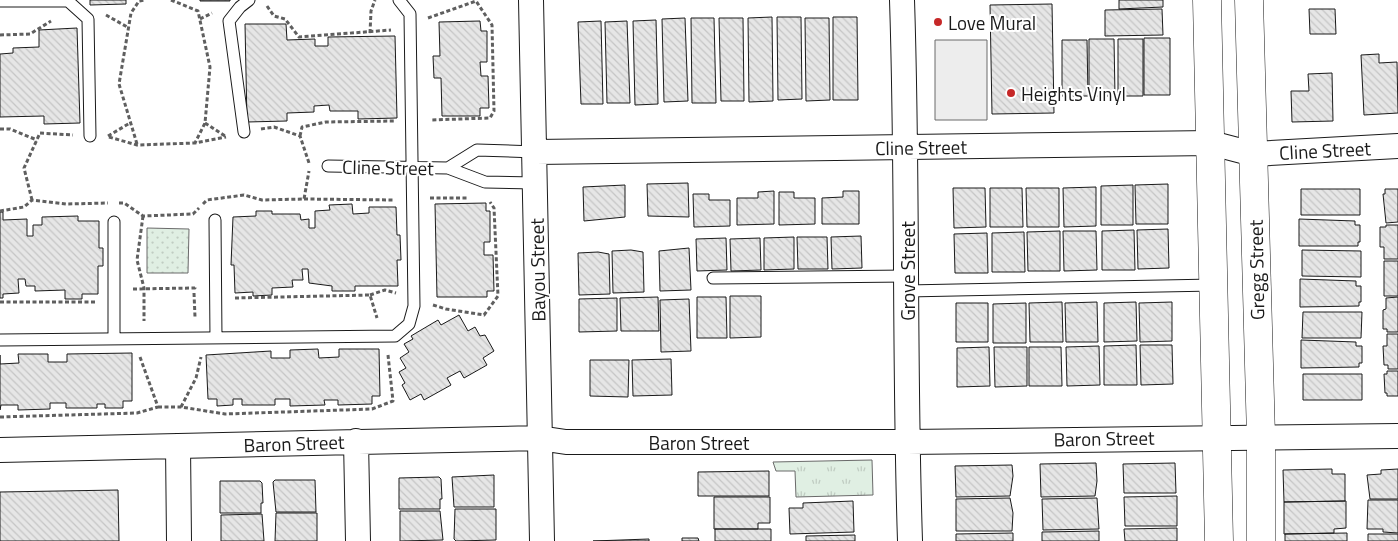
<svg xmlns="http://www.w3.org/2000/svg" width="1398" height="541" font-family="'Titillium Web',sans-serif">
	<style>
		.grass { fill: url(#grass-tufts); stroke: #6a6a6a }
		.park { fill: url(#park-dots); stroke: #6a6a6a }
		.parking { fill: #ededed; stroke: #6a6a6a }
		.building { fill: url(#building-back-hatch); stroke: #1a1a1a }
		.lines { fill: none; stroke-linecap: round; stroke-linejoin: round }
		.lane-casing { stroke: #1a1a1a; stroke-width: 13 }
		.street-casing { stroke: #1a1a1a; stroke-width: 26 }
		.secondary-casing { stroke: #1a1a1a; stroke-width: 29 }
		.path { stroke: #5f5f5f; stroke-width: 3; stroke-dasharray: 4 2.5; stroke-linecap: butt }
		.lane { stroke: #fff; stroke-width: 11 }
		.street { stroke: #fff; stroke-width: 24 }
		.secondary { stroke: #fff; stroke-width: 28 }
		.poi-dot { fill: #c62828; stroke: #fff; stroke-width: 2 }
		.labels { text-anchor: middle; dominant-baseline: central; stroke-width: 4; stroke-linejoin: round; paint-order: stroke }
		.poi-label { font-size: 19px; fill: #1a1a1a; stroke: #fff; text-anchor: start }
		.street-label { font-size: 19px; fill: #1a1a1a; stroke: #fff }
	</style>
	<defs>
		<pattern id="grass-tufts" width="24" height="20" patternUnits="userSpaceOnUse" patternTransform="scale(1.25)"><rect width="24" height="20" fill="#e0efe3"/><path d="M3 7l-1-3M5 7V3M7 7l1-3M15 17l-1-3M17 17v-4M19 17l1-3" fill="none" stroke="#c0ccc2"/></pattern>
		<pattern id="park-dots" width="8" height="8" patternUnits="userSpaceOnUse" patternTransform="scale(1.25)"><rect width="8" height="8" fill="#e0efe3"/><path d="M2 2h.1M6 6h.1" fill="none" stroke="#c0ccc2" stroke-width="1.8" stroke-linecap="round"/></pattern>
		<pattern id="building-back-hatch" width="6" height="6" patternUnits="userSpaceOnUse" patternTransform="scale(1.25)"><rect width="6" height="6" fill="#e6e6e6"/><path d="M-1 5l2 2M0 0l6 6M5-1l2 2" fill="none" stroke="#c5c5c5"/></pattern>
	</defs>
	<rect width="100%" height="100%" fill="#fff"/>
	<!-- grass -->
	<path class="grass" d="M872 460 873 495 796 497 795 471H776L773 462Z"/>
	<!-- park -->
	<path class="park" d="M147 228 189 229 188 273H147Z"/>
	<!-- parking -->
	<path class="parking" d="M935 40H987V120H935Z"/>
	<!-- building -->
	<path class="building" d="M90 0H126V4L90 5Z
		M200 0H230V1H200Z
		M1119 0H1163V7L1119 9Z
		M1052 4 1054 113 992 114 990 5Z
		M1162 9 1163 35 1105 36V10Z
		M1309 9H1335L1336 34H1310Z
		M772 17 773 101 749 102 748 18Z
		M777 17H801L802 99 778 100Z
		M833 17H857L858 100H833Z
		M685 18 688 101 664 102 662 19Z
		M691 18H714L716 103H692Z
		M719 18H743L744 101H721Z
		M805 18H829L830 100 806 101Z
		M656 20 658 104 635 105 633 21Z
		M480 21 481 31H487V62H480L481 76H488L489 108H480V116H442L441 78H434L433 56H440L439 22Z
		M601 21 603 104H581L578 22Z
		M627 21 630 103H607L605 22Z
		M245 24H286L287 40 315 39V46H328V37L395 36 397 118 358 119V111H330L329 105 314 106V112L287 113V121L247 122Z
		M77 28 80 123 44 124V116L0 117V54L13 53V48L39 47V30Z
		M1144 38H1170V95H1144Z
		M1089 39H1114L1115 96H1089Z
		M1118 39H1143V96H1118Z
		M1062 40H1087L1088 96H1062Z
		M1379 54V63L1397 62 1398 113 1364 115 1361 55Z
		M1332 73 1333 121 1292 122 1291 91H1309L1308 74Z
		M688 183 689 217 648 216 647 184Z
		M1168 184V224H1136L1135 185Z
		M625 185V217L584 221 583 187Z
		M1133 185V225H1101V186Z
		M1096 187V226L1064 227 1063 188Z
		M953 188H985L986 227 954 228Z
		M990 188H1022L1023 227H990Z
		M1026 188H1059V227H1027Z
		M1301 189H1360V215H1301Z
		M1385 189H1398V222L1386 223 1383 194H1385Z
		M774 191V224L737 225V198H758V192Z
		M843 191H859V224H822V198L843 197Z
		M779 192H794V198H815V224L779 225Z
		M693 194H709V200H730V226L694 227Z
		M486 203V211H490V242H484V255H493L494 291H487V297H437L435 204Z
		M352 204 353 214 369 213V207H396L397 235H400L401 260H397L398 286H355V291H332V286L309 283 308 269H302L303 280H292L293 287 272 288V295L253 296V292L235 293 234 265H231L233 217 256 216V211H272V214H300L301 220 309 219V228H315V211L330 210 329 205Z
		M0 212H3V220L27 219V236H33V225H42V217L78 216V221H99V248H103V266H98V294H82V299H65V290L35 291V286H26L25 279H18L19 293 3 294V298H0Z
		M1299 219 1355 221V225H1360V242H1358V246H1299Z
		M1386 225H1398V259H1384V247H1380V227H1386Z
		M1168 229 1169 268 1138 269 1137 230Z
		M1134 230 1135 270H1102V231Z
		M1060 231V271H1028L1027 232Z
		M1063 231H1096L1097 270 1064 271Z
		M1024 232 1025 272H992V233Z
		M987 233 988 273H955L954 234Z
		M861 236 862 268 832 269 831 237Z
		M794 237V269L764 270V238Z
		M797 237H827L828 269H798Z
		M726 238 727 270 697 271 696 239Z
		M760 238 761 270 731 271 730 239Z
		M689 248 691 290 660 291 659 251Z
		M631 250 643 252 644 292 613 293 612 251Z
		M1302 250 1361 251V277L1302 276Z
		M598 252 609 254 610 294 579 295 578 253Z
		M1384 261H1398V296H1384Z
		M1300 279 1356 281V286H1361V302H1359V306L1300 307Z
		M730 296H761V337L730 338Z
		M658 297 659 331H621L620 298Z
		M697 297H726L727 338H697Z
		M1398 297V332H1387V329H1383V310L1386 309V298Z
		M617 298V331L579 332V299Z
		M689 299 691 351 661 352 660 300Z
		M1062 302 1063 342H1030L1029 303Z
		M1097 302 1098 342H1066L1065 303Z
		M1136 302 1137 341 1104 342V303Z
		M1172 302V341L1140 342 1139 303Z
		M956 303H988V342H956Z
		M1026 303V343H993V304Z
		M1303 312H1362L1361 338H1302Z
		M459 315 468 331 475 327 480 336 485 335 494 351 483 358 487 365 464 378 460 371 447 378 451 385 424 400 421 394 410 400 402 385 405 383 399 372 406 368 400 358 409 352 404 344 413 339 411 336 438 320 441 325Z
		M1387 334H1398V369H1388V365H1384L1383 346H1387Z
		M1301 340 1356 342V346H1362V363H1359V367L1301 368Z
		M1136 345 1137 385H1104V346Z
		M1140 345H1172L1173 384 1141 385Z
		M1099 346 1100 385 1067 386 1066 347Z
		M989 347 990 386 957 387V348Z
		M994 347H1027V386L995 387Z
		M1029 347H1061L1062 386H1029Z
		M318 349 319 358 339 357V349H379L380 396H372V404L338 405V400H324L325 405 290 406V399H275V405H242V399H233V405L217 406V399H208L206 355 271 351V358H290V350Z
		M132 353V401H123V408H105V404H97V408H66V403H50V409L18 410V405H1L0 410V355V364L19 363 18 354H48V362H67V354Z
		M671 359 672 395 633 396 632 360Z
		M590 360H629L628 397 590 396Z
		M1387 371H1398V396H1387V393H1385L1384 374H1387Z
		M1303 374H1362V400H1303Z
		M1096 463 1097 481 1095 496 1041 497 1040 464Z
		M1175 463 1176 493H1124L1123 464Z
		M1012 465 1013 476 1010 496 956 497 955 466Z
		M1332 469V474H1345V501L1284 502 1283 470Z
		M1398 469V499H1370L1367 475 1381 474V470Z
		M769 471V496H698V472Z
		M494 475V507H454L452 477Z
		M439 477 441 479 442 499H440V509H399V478Z
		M275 480H315L316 512H276L273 482Z
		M220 481H260L262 483 263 503H261V513H220Z
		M118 490 119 541H0V492Z
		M1177 496V526H1125L1124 497Z
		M714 497H770V523H758V529H714Z
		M1010 498 1013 513 1012 531H956V499Z
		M1097 498 1099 529 1043 530 1042 499Z
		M1368 500H1398V533L1383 532V529H1367Z
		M853 501 854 532 790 534 789 508H803V503Z
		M1346 501V528L1334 529V533L1284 534V502Z
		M455 509H496V540L456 541 454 539Z
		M400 511H440L443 540 400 541Z
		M276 513H317V541H275Z
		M262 514 264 541H221V515Z
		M1177 528V541H1125L1124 529Z
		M715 529H771V541H715Z
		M1099 531V541H1042V532Z
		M1013 533V541H956V534Z
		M1347 533V541H1285V534Z
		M1368 534H1398V541H1368Z
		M855 535V541H806V536Z
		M682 538H698L699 541H682Z
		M649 539V541H593Z"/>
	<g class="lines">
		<!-- lane casing -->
		<g class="lane-casing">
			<path id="lane" d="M0 1H68L88 19 90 136
				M244 132 229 21 240 7 249 0
				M536 152 477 150 448 168 485 182 536 183
				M328 166 448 168
				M215 220 216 338
				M114 222V339
				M713 278 907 276
				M907 291 1214 285
				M0 340 395 336 409 324 414 306 410 14 399 0"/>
		</g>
		<!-- street casing -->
		<g class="street-casing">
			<path id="street" d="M531 0 542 541
				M902 0C908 180 904 361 910 541
				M536 152 1211 143 1253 154 1398 146
				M356 441 358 541
				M178 446 179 541
				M0 450 539 438 566 442H907L1398 436"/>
		</g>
		<!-- secondary casing -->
		<g class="secondary-casing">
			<path id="secondary" d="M1207 0 1219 541
				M1249 0 1261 437V541"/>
		</g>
		<!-- path -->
		<path class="path" d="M171 0 198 11 210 67 205 123 195 143
			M267 6 274 16 285 19 299 37 391 30
			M106 15 129 28
			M428 18 476 1 492 25 494 111 490 118 430 120
			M200 19 212 13
			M370 33 371 11 375 0
			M0 35 30 34 51 21
			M205 123 225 136
			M0 129H10L37 140
			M261 129 274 127 300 136 309 163
			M108 136 130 123
			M300 136 302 127 326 122 394 121
			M109 137 137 145 195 143 226 137
			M137 144 119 84 131 13 139 1 145 0
			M430 198H469
			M304 199 394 200
			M32 200 24 168 40 133 73 135
			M119 203H124L143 216 193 214 199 208
			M203 204 207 200 244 195 262 200 304 199 309 171
			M0 211 24 207 32 200 66 204 108 203
			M143 216 137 260 144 288V321
			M133 289 195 288V286
			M194 293 195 317
			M370 295 385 290 396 293
			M235 298 370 295 377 318
			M0 302H97
			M433 305 446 309 484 315 498 296 494 208 490 202
			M158 407H181L225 414 372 409 393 401 388 355
			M181 407 196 378 201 357
			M0 417 137 413 158 407 140 357"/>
		<!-- lane -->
		<use href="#lane" class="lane"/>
		<!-- street -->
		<use href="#street" class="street"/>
		<!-- secondary -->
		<use href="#secondary" class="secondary"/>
	</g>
	<!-- markers -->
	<g class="poi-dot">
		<circle cx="938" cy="22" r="5"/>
		<circle cx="1011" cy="93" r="5"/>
	</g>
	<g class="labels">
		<!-- poi labels -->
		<g class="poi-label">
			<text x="948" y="22">Love Mural</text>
			<text x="1021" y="93">Heights Vinyl</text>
		</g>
		<!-- street labels -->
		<g class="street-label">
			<text transform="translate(921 147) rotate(-1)">Cline Street</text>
			<text transform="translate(1325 150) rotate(-3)">Cline Street</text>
			<text transform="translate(388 167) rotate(1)">Cline Street</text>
			<text transform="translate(537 270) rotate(-91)">Bayou Street</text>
			<text transform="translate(1256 270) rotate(-91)">Gregg Street</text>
			<text transform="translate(907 271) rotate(-90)">Grove Street</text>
			<text transform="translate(1104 438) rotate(-1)">Baron Street</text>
			<text x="699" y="442">Baron Street</text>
			<text transform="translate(294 443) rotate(-2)">Baron Street</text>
		</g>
	</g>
</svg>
